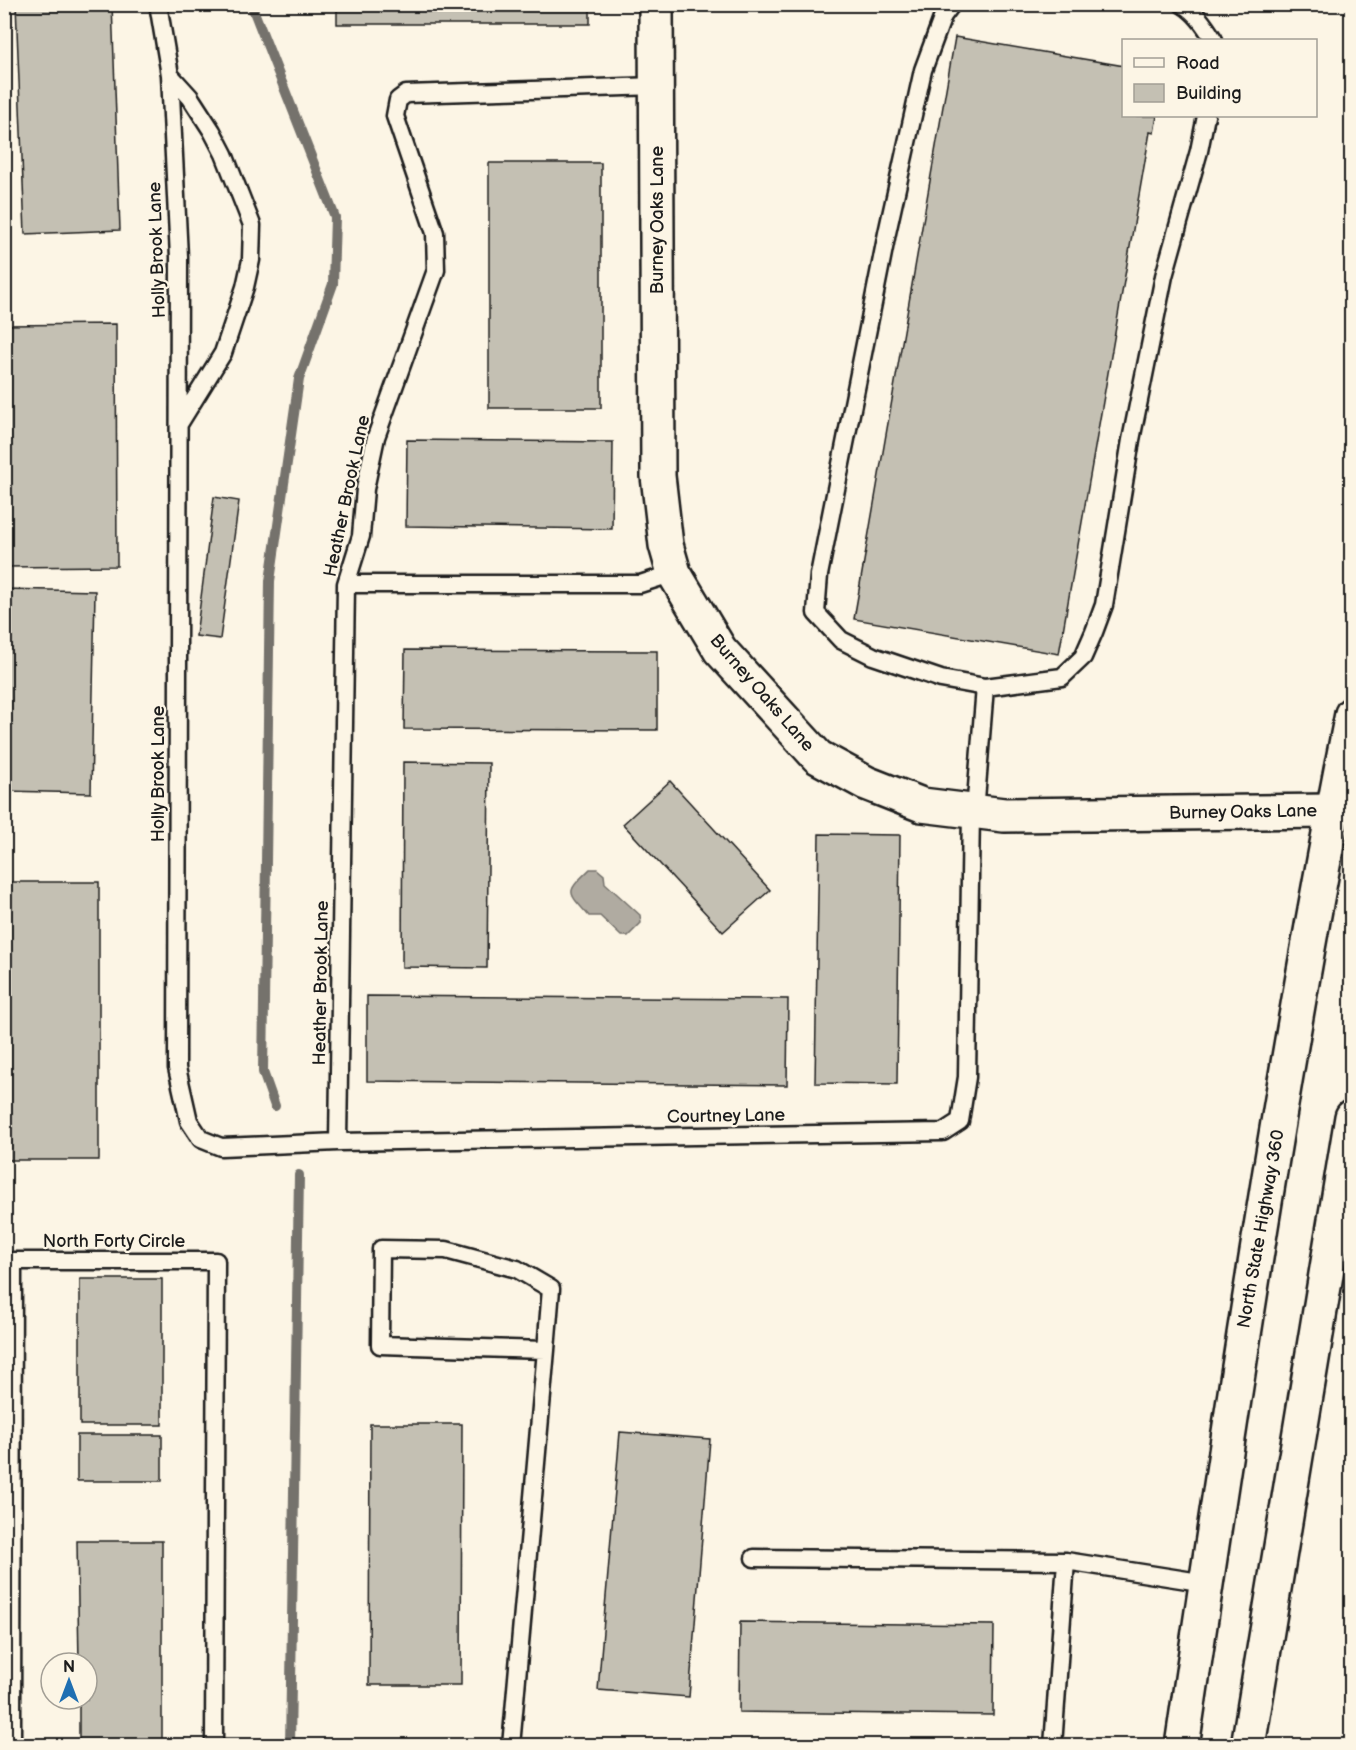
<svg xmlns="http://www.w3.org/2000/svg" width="1356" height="1750" font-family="'Balsamiq Sans',sans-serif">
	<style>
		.water { fill: #b0aba1; stroke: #75726c; stroke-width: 1.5 }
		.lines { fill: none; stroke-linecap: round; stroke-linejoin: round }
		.stream { stroke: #75726c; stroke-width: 10 }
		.building { fill: #c4c0b3; stroke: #1c1c1c; stroke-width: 1.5 }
		.lane-casing { stroke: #1c1c1c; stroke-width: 21 }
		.street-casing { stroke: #1c1c1c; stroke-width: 38 }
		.secondary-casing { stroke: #1c1c1c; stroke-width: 38 }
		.highway-casing { stroke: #1c1c1c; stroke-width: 38 }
		.lane { stroke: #fcf5e5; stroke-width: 16 }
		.street { stroke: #fcf5e5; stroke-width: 33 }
		.secondary { stroke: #fcf5e5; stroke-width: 33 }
		.highway { stroke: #fcf5e5; stroke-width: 33 }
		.labels { text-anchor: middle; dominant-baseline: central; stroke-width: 4.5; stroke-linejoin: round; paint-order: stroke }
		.street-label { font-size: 18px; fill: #1c1c1c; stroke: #fcf5e5 }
	</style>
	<rect width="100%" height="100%" fill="#fcf5e5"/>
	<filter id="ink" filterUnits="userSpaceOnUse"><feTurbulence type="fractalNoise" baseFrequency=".0167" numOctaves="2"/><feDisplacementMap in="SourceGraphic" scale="12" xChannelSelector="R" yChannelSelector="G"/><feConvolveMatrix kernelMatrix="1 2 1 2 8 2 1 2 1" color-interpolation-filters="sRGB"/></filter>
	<g filter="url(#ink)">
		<!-- water -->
		<path class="water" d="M590 869H597L604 875 605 883 640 915 641 923 628 936H621L600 916H589C567 891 565 893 590 869Z"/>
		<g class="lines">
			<!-- stream -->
			<path class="stream" d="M251 4 335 217 333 284 299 379 270 581 263 1072 275 1106
				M290 1746 299 1175"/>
		</g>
		<!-- building -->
		<path class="building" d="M16 4H112L120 230 25 234Z
			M337 4H590V24H337Z
			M955 37 1124 66V116H1157L1154 133 1150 132 1059 654 854 619Z
			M489 163H601V408H489Z
			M116 324 117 566 4 567V325Z
			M407 440 613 442 612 529 406 526Z
			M214 497 239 501 220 639 196 636Z
			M4 589 95 591 91 793 4 791Z
			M405 650 657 651V730L404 729Z
			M403 762 489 763 487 968 402 967Z
			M670 781 770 890 723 932 623 824Z
			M819 834 900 835 897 1084 815 1083Z
			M4 882H99V1160H4Z
			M367 996 788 999 787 1085 367 1081Z
			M80 1279H162V1425H80Z
			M370 1424H462L461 1685H369Z
			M620 1432 710 1439 689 1697 598 1690Z
			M77 1435H162V1481H77Z
			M77 1541H162V1743H79V1699H87V1663H79Z
			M740 1622 994 1625 993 1715 739 1712Z"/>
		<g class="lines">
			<!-- lane casing -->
			<g class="lane-casing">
				<path id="lane" d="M158 4 170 75 179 257 177 1068 189 1121 201 1139 221 1147 338 1142 943 1132 960 1121 967 1077 971 811
					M952 4 943 16 923 70 887 233 841 464 819 575 816 613 841 640 873 656 941 679 985 687
					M1182 4C1197 13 1205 26 1214 40
					M170 75 190 97 212 131 224 154 252 225 251 260 245 287 223 353 179 424
					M346 584H640L674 573
					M975 812 985 687 1062 677 1083 657 1094 632 1104 605 1131 440 1164 276 1199 151 1206 116
					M338 1142 346 584 361 536 365 489 376 437 436 270 435 233 395 116 398 100 406 94 657 86
					M754 1558 1066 1561 1206 1583
					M12 1746 13 1261H216L214 1746
					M511 1746 546 1350 551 1289 517 1269 446 1250 381 1249 380 1345 546 1350
					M1053 1746 1066 1561"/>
			</g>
			<!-- street casing -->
			<g class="street-casing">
				<path id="street" d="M656 4 658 476 666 545 674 573 720 650 818 757 866 783 922 805 1004 815 1332 811"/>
			</g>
			<!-- secondary casing -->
			<g class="secondary-casing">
				<path id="secondary" d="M1182 1746C1233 1401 1284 1056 1352 714"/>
			</g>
			<!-- highway casing -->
			<g class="highway-casing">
				<path id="highway" d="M1248 1746 1352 1117"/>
			</g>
			<!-- lane -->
			<use href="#lane" class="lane"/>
			<!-- street -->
			<use href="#street" class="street"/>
			<!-- secondary -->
			<use href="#secondary" class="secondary"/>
			<!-- highway -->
			<use href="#highway" class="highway"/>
		</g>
	</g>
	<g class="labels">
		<!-- street labels -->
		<g class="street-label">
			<text transform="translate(657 220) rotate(-90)">Burney Oaks Lane</text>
			<text transform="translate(157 250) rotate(-92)">Holly Brook Lane</text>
			<text transform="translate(347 496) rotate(-78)">Heather Brook Lane</text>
			<text transform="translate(762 693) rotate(49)">Burney Oaks Lane</text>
			<text transform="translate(158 774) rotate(-90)">Holly Brook Lane</text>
			<text transform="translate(1243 812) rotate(-1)">Burney Oaks Lane</text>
			<text transform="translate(321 983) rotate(-89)">Heather Brook Lane</text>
			<text transform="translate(726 1116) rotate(-1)">Courtney Lane</text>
			<text transform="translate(1261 1229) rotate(-80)">North State Highway 360</text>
			<text x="114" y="1241">North Forty Circle</text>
		</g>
	</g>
	<!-- margin -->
	<rect width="1356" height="1750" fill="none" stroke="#fcf5e5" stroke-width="24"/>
	<rect x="12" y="12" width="1332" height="1726" fill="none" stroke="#1c1c1c" stroke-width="2" filter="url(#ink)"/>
	<!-- legend -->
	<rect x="1122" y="39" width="195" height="78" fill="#fcf5e5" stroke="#a29e95" stroke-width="1.5"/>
	<rect x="1134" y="58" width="30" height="9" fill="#fcf5e5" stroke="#a29e95" stroke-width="1.5"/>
	<text x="1176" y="69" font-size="18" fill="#1c1c1c">Road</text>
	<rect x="1134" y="84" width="30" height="18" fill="#c4c0b3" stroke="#a29e95" stroke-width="1.5"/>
	<text x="1176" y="99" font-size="18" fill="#1c1c1c">Building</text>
	<!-- north arrow -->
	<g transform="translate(69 1681)"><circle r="28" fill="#fcf5e5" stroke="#a29e95" stroke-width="1.5"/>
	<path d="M0-4.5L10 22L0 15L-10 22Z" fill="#1f6fb2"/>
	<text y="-9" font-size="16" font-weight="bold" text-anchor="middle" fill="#1c1c1c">N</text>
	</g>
</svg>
